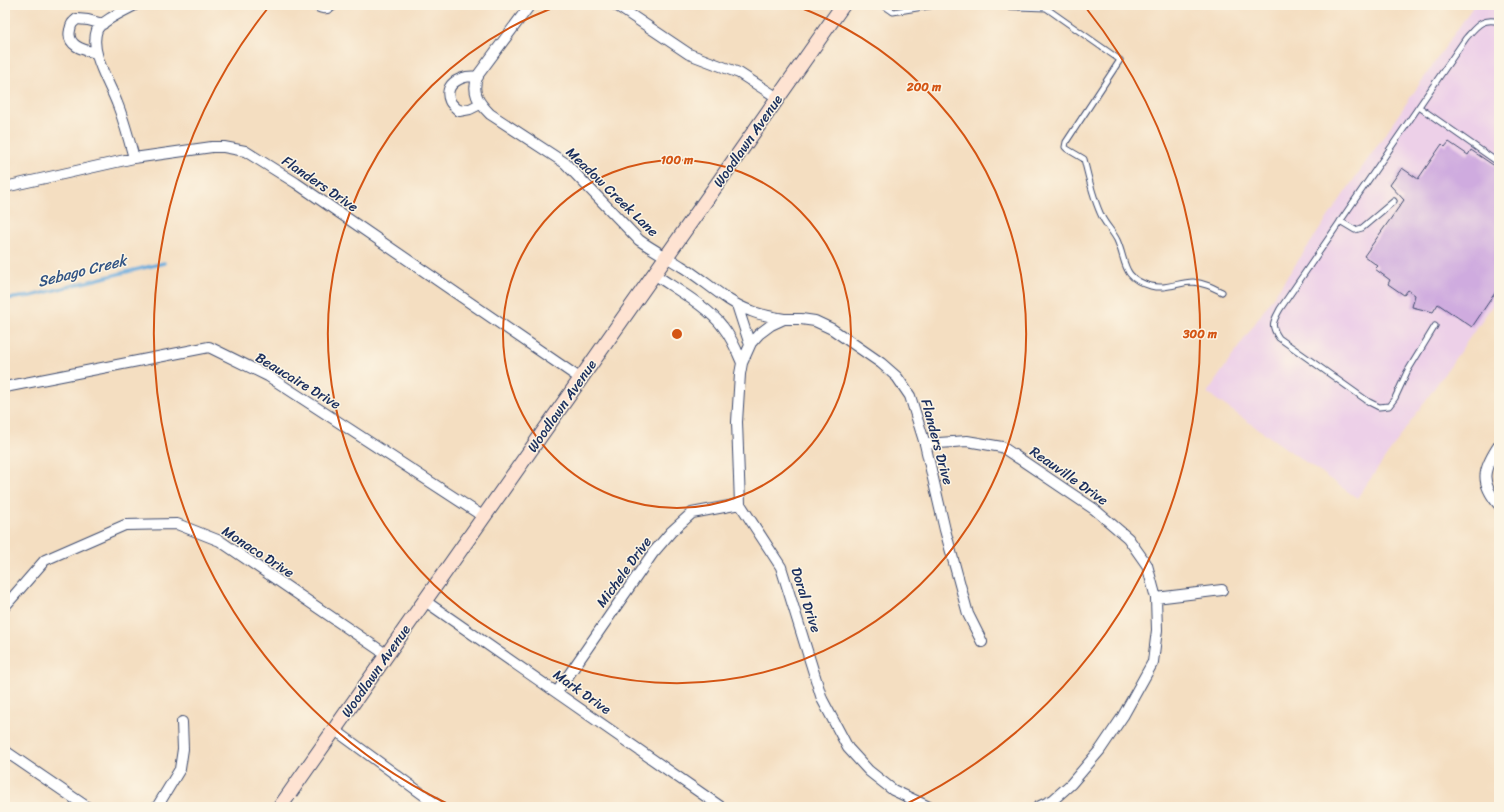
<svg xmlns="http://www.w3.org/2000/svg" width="1504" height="812" font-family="Sriracha,sans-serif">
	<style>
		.built { fill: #edd0e8 }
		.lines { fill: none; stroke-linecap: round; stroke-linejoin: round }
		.stream { stroke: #68a9dc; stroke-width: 3.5 }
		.building { fill: #cfabdf }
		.lane-casing { stroke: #3c496d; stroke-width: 7 }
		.street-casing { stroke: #3c496d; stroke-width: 12 }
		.secondary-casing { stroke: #3c496d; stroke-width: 16 }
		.lane { stroke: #fff; stroke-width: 5 }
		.street { stroke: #fff; stroke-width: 10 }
		.secondary { stroke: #fee3d2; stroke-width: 14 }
		.ring { fill: none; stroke: #d45514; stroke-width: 2 }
		.labels { text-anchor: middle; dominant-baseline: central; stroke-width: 3; stroke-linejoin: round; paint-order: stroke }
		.street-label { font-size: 14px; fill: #1b2f5e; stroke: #fcf5e5 }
		.water-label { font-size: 15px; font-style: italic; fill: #325484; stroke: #fcf5e5 }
		.centre { fill: #d45514; stroke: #fcf5e5; stroke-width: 2 }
		.ring-label { font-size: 12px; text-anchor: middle; font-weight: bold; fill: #d45514; stroke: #fcf5e5; stroke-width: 3; stroke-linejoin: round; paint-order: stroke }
	</style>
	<rect width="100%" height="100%" fill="#fcf5e5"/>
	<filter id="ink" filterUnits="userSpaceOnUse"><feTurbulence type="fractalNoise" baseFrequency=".025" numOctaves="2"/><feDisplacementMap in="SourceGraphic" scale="8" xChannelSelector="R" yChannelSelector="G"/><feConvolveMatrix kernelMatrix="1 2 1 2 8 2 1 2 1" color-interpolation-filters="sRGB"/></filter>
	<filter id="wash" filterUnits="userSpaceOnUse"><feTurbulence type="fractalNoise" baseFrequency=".012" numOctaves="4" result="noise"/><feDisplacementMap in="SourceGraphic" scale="16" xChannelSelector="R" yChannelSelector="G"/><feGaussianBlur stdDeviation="0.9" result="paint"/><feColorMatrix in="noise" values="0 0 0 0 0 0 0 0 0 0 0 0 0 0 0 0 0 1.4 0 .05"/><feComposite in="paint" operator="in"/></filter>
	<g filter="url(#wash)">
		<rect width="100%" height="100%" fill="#f4dec1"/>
		<!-- built -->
		<path class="built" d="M1474 5H1499V296L1357 498 1207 393Z"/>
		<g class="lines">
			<!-- stream -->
			<path class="stream" d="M5 299 31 296 122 273 164 263"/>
		</g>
		<g id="blocks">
			<!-- building -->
			<path class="building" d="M1449 142 1468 155 1471 150 1499 169V287L1472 327 1438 304 1433 312 1412 307 1415 295 1408 290 1404 295 1388 284 1390 280 1375 269 1378 266 1364 256 1404 200 1390 185 1402 168 1418 179 1442 144 1445 147Z"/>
		</g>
	</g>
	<g filter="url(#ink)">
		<use href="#blocks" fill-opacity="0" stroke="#3c496d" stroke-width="1"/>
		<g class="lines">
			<!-- lane casing -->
			<g class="lane-casing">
				<path id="lane" d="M883 5 893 12 935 5
					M969 5 1046 8 1120 60 1066 142 1065 147 1067 149 1084 159C1089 179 1093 199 1102 217 1106 225 1113 232 1117 240 1127 262 1121 278 1151 286 1166 290 1179 282 1193 282 1204 283 1212 287 1222 292
					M1419 107 1499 163
					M1340 221 1355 230 1362 228 1394 201
					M1435 326 1407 372 1395 398 1389 406 1379 407 1369 402 1279 338C1270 325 1273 322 1280 309L1466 38C1476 27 1482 17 1499 22"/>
			</g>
			<!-- street casing -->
			<g class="street-casing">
				<path id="street" d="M316 5C322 9 327 10 333 5
					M530 5 478 75C471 92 478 102 490 114L565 163 639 240C653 250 667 257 681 266 705 280 725 302 751 311 761 315 772 317 784 319
					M616 5 689 54 739 73 778 98
					M96 53C84 50 66 46 70 30 71 24 72 23 77 19L88 20 103 24
					M478 77C464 74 442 83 450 101 451 104 456 108 459 111L470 109 480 104
					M134 158C129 140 124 120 117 103 109 82 89 52 97 30 101 21 126 10 135 5
					M5 187 134 158 212 147H224L245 151 296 183 581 379
					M654 274C677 290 707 306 723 327 732 338 737 351 742 363
					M737 305 750 345
					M5 387 209 347 268 376 484 517
					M925 444 967 441 1002 447 1094 509 1128 538 1147 565 1156 598 1157 630 1153 662 1123 716 1100 750 1071 784 1053 800 1038 807
					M1499 445C1483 469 1479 482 1499 505
					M1156 598 1222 590
					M425 601 721 807
					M5 606 45 560 125 525 177 524 220 541 387 655
					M557 692 653 553 671 532 692 513 740 504
					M335 730 440 807
					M5 751 87 807
					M157 807 180 769 183 749 182 722
					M929 807 893 790 869 771 848 748 822 699 781 567 740 504 737 422 740 374 742 363 751 343 759 334 771 325 784 319H801L815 321 832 329 881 363 897 377 910 396 925 444 945 530 968 614 982 642"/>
			</g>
			<!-- secondary casing -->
			<g class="secondary-casing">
				<path id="secondary" d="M280 807 843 5"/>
			</g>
			<!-- lane -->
			<use href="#lane" class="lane"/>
			<!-- street -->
			<use href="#street" class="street"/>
			<!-- secondary -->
			<use href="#secondary" class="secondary"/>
		</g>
	</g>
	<!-- distance rings -->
	<g class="ring">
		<circle cx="677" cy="334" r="174"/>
		<path d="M793 5A349 349 0 1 1 561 5"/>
		<path d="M452 806A523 523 0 0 1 268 8M1086 8A523 523 0 0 1 902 806"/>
	</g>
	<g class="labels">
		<!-- street labels -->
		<g class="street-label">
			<text transform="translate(748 141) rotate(-55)">Woodlawn Avenue</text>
			<text transform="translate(320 184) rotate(34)">Flanders Drive</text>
			<text transform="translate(612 192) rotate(44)">Meadow Creek Lane</text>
			<text transform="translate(298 381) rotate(31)">Beaucaire Drive</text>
			<text transform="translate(562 406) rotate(-55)">Woodlawn Avenue</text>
			<text transform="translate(937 442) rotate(75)">Flanders Drive</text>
			<text transform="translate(1069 476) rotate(35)">Reauville Drive</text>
			<text transform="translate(258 552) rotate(33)">Monaco Drive</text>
			<text transform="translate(624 572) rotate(-54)">Michele Drive</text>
			<text transform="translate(806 600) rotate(72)">Doral Drive</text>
			<text transform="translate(376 671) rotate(-55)">Woodlawn Avenue</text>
			<text transform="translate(582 692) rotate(35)">Mark Drive</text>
		</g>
		<!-- water labels -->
		<g class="water-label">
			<text transform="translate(82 271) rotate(-14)">Sebago Creek</text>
		</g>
	</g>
	<circle cx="677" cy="334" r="6" class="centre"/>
	<g class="ring-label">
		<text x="924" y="91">200 m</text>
		<text x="677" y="164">100 m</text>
		<text x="1200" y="338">300 m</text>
	</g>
	<!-- margin -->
	<rect width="1504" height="812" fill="none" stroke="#fcf5e5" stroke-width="20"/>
</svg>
